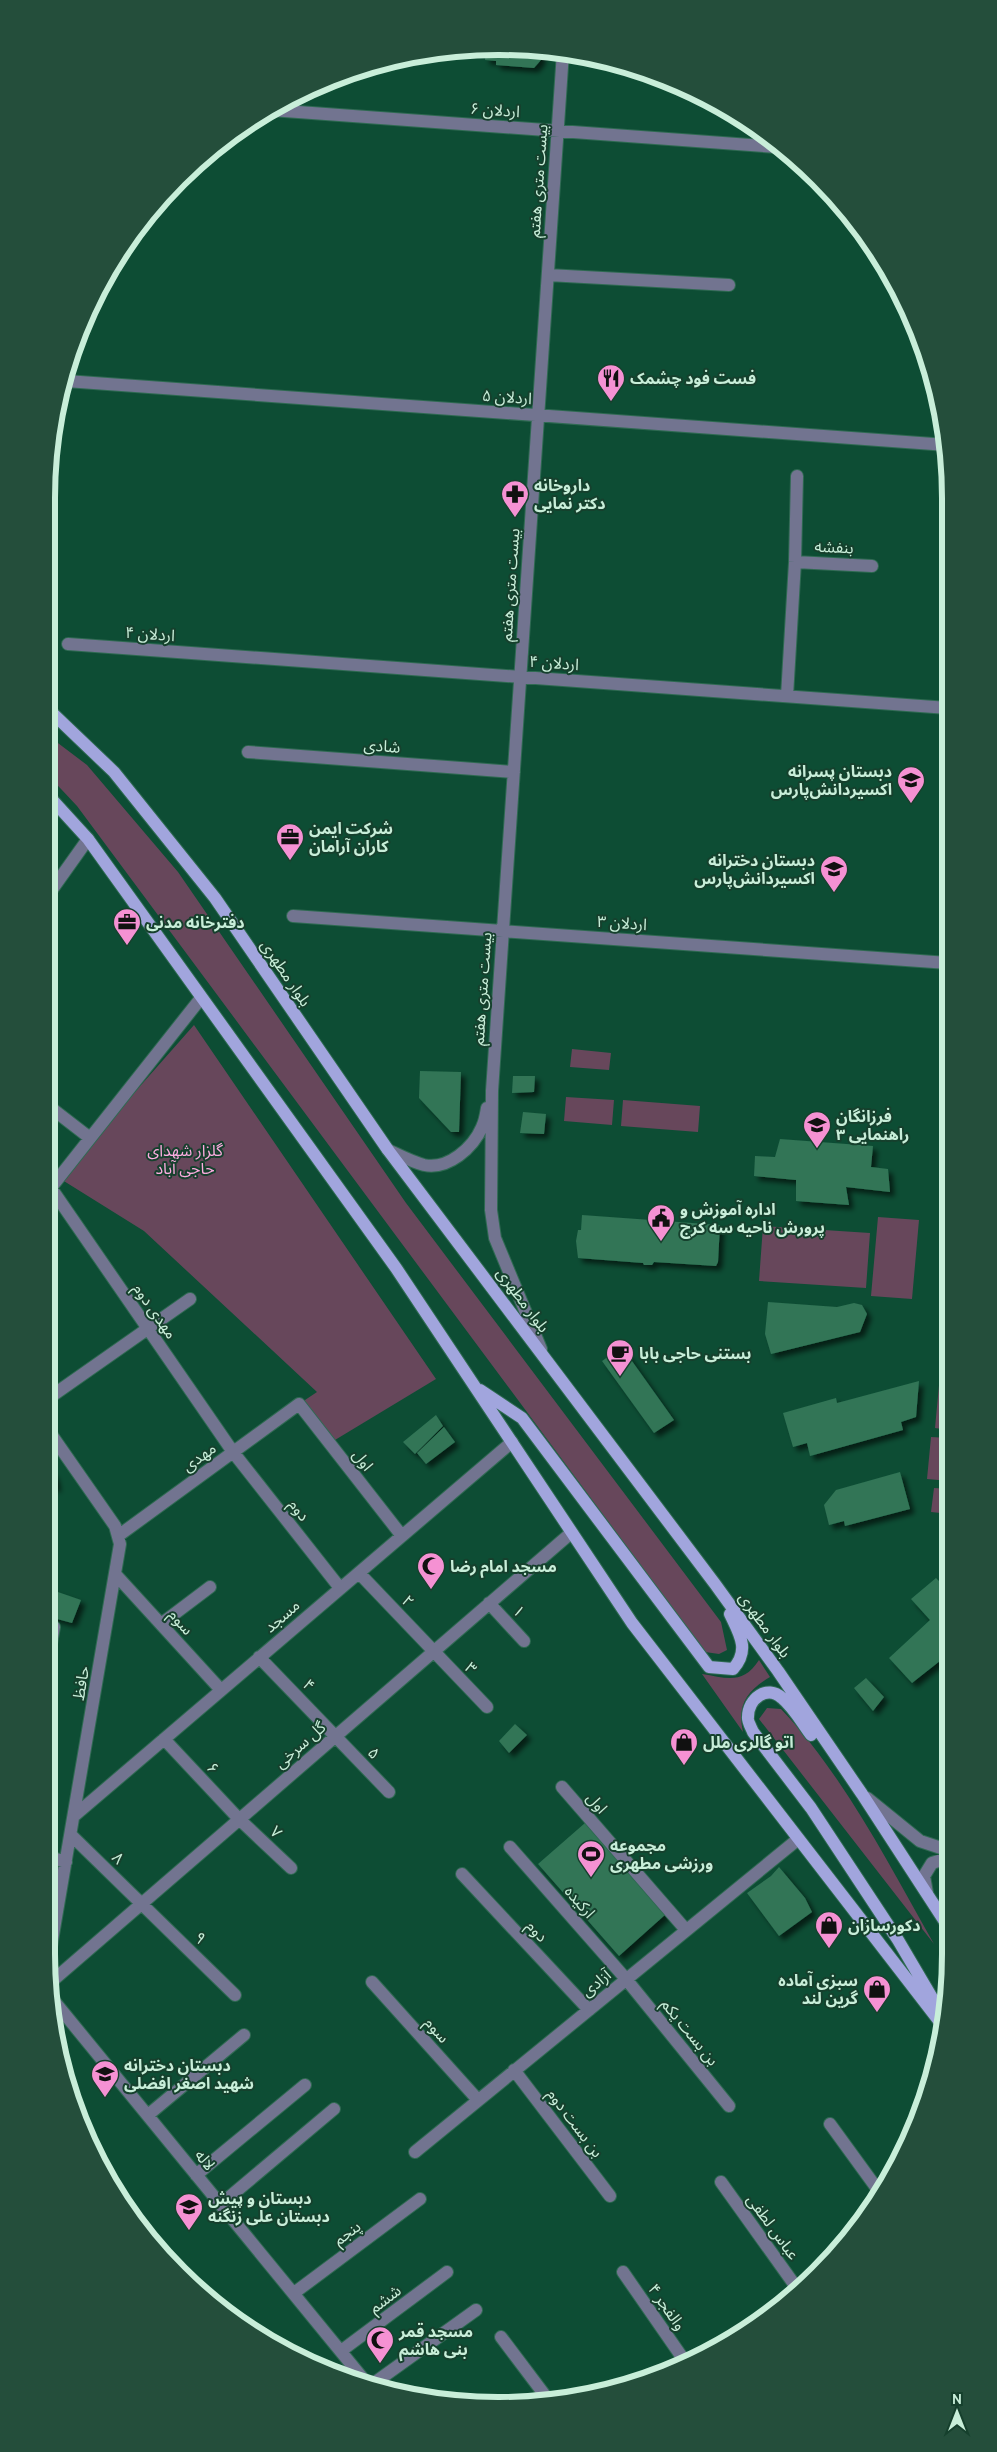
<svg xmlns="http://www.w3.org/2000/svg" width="997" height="2452" font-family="Cabin,'Noto Sans Arabic',sans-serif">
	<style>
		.green { fill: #67475b }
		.building { fill: #317556; filter: url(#shadow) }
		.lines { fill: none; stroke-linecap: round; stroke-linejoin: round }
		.minor-casing { stroke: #2f6a52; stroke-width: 14 }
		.major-casing { stroke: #2f6a52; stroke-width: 14 }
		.minor { stroke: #727490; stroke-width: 12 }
		.major { stroke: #a1a5dd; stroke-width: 12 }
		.labels { text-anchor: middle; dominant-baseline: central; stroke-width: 4; stroke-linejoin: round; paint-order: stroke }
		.street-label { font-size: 16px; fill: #c8eed9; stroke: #16402d }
		.poi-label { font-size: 16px; font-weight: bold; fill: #c8eed9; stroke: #16402d; text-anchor: start }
		.park-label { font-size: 16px; fill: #fdace0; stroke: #16402d }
		.rim { fill: none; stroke: #c8eed9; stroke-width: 6 }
	</style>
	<defs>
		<filter id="shadow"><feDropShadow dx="4.5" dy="4.5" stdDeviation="2.5" flood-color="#0009"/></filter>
	</defs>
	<rect width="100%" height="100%" fill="#0d4d34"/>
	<!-- green -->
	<path class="green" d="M46 734 87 765 178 872 406 1203 721 1622 727 1650 719 1654 705 1652 77 806 46 773Z
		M194 1025 436 1379 330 1443 299 1404 317 1392 144 1231 59 1178Z
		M572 1049 611 1053 609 1070 570 1067Z
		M566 1097 614 1100 612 1125 564 1121Z
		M623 1100 700 1106 698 1132 621 1126Z
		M878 1217 919 1220 912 1299 871 1296Z
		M763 1226 870 1233 866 1288 759 1281Z
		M945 1321 949 1322V1430L935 1428Z
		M931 1437 949 1438 950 1481 927 1479Z
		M934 1488 950 1489V1514L931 1512Z
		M759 1660 770 1677C747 1691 737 1704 743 1732L702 1674C727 1678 743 1685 759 1660Z
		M767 1708 781 1709C845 1777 888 1863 934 1944L759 1719Z"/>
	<!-- building -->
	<path class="building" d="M486 48 541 50V60L534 68 496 65V61L485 60Z
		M420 1071 461 1072 459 1132H451L419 1098Z
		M513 1076H535L534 1092 512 1093Z
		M523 1112 546 1114 544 1134 520 1133Z
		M780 1139 873 1146 871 1167 888 1169 890 1192 846 1187 849 1205 796 1201V1180L754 1176 755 1156 775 1157Z
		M582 1215 720 1225 718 1262 716 1266 654 1262 652 1265H644L643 1263 578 1258 576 1241 578 1230H581Z
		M768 1302 837 1307 854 1303 862 1305 867 1314 860 1332 771 1354 765 1334Z
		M622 1347 674 1420 654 1433 602 1361Z
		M919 1381 916 1417 901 1422 903 1430 810 1456 807 1443 793 1447 783 1413 836 1398 837 1403Z
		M436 1415 443 1426 415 1454 403 1442Z
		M444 1427 455 1442 426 1464 417 1453Z
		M46 1466 54 1475 57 1488 46 1484Z
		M900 1472 910 1509 845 1526 844 1521 829 1525 824 1505 836 1490Z
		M936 1578 950 1592V1653L912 1683 889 1658 930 1620 911 1599Z
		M55 1591 81 1600 72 1623 46 1616 52 1592Z
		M866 1678 884 1697 873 1711 854 1688Z
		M515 1724 527 1735 509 1753 499 1741Z
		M585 1823 666 1914 619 1956 538 1864Z
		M779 1867 805 1898 812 1912 779 1936 747 1893 771 1876Z"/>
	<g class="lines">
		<!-- minor casing -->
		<g class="minor-casing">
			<path id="minor" d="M271 110 777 147
				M548 275 729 285
				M66 381 947 445
				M795 562 872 566
				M68 644 948 708
				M787 696 795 562 797 476
				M248 752 514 772
				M46 898 88 839
				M293 916 948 963
				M46 1104 90 1138
				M388 1150C399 1155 412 1162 424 1165 448 1170 473 1148 482 1127 485 1121 486 1114 487 1108
				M51 1188 233 1452 340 1588
				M46 1194 201 998
				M541 1349 495 1238 491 1210 492 1091 563 52
				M46 1400 190 1299
				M46 1427 115 1526 120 1544 48 1964
				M118 1536 299 1404 402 1536
				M359 1573 487 1707
				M116 1575 221 1690
				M489 1603 524 1641
				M161 1624 210 1587
				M259 1657 389 1792
				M46 1671 54 1627
				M164 1739 239 1819 291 1868
				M562 1787 686 1930
				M867 1798 920 1841 950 1851
				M74 1816 512 1442
				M71 1835 235 1995
				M510 1847 626 1979 729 2106
				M46 1856 66 1862
				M462 1874 589 2010
				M927 1893 924 1876 932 1863 951 1857
				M51 1982 571 1533
				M372 1982 478 2100
				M54 2001 369 2386
				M514 2070 610 2196
				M148 2115 244 2035
				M830 2124 878 2190
				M415 2152 797 1840
				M196 2175 305 2085
				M721 2182 799 2291
				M221 2204 334 2109
				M623 2272 684 2360
				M294 2293 420 2199
				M501 2337 547 2398
				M341 2351 447 2272
				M370 2386 476 2310"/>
		</g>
		<!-- major casing -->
		<g class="major-casing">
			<path id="major" d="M46 707 114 772 215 898 388 1150 715 1584 778 1671 862 1794 951 1931
				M46 793 88 839 396 1268 632 1623 940 2022
				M480 1390 522 1418 709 1667 733 1669C750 1650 740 1635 730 1614
				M811 1735C802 1723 794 1708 782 1698 767 1684 748 1699 748 1717 747 1721 751 1727 753 1732L811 1808 898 1940 941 2013"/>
		</g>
		<!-- minor -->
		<use href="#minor" class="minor"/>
		<!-- major -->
		<use href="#major" class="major"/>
	</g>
	<!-- icons -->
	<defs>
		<g id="restaurant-pin" transform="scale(1.4375)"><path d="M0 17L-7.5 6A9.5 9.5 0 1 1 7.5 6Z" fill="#f591d3" stroke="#16402d"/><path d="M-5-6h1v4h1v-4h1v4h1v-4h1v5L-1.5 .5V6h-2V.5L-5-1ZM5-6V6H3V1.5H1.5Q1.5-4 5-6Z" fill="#111"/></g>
		<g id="pharmacy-pin" transform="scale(1.4375)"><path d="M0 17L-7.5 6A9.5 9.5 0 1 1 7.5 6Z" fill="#f591d3" stroke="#16402d"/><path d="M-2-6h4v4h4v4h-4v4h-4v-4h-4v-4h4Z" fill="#111"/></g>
		<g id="school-pin" transform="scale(1.4375)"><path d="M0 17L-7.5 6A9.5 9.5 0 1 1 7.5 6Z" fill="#f591d3" stroke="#16402d"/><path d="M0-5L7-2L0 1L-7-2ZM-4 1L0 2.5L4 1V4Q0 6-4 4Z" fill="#111"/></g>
		<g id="office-pin" transform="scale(1.4375)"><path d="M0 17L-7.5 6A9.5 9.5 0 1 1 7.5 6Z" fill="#f591d3" stroke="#16402d"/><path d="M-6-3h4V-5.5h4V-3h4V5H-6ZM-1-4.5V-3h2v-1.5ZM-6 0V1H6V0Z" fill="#111"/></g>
		<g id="civic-pin" transform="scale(1.4375)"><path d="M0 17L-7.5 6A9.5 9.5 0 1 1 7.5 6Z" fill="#f591d3" stroke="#16402d"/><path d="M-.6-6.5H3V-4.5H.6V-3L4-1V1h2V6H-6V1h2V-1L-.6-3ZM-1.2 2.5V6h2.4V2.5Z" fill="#111"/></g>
		<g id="cafe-pin" transform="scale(1.4375)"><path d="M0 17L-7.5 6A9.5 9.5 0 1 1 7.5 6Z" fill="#f591d3" stroke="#16402d"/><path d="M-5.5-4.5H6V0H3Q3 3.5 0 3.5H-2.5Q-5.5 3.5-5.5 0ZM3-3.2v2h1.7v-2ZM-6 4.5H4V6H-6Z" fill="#111"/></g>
		<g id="mosque-pin" transform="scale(1.4375)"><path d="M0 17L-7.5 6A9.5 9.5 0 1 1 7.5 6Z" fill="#f591d3" stroke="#16402d"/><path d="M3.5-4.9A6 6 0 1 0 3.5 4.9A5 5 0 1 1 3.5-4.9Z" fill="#111"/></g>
		<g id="shop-pin" transform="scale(1.4375)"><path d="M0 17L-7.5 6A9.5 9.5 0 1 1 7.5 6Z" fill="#f591d3" stroke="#16402d"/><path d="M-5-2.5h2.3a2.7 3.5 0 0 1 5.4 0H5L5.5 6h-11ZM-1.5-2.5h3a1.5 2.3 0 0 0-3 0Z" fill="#111"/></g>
		<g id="stadium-pin" transform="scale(1.4375)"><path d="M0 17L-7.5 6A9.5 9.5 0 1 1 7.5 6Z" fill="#f591d3" stroke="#16402d"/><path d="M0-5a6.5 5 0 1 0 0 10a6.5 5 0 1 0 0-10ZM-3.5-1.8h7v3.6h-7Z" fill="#111"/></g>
	</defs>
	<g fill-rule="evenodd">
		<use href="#restaurant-pin" x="611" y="378"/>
		<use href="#pharmacy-pin" x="515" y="494"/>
		<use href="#school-pin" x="911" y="780"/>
		<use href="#office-pin" x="290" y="837"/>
		<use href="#school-pin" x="834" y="869"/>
		<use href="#office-pin" x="127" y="922"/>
		<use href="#school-pin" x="817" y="1125"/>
		<use href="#civic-pin" x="661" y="1218"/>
		<use href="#cafe-pin" x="620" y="1353"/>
		<use href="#mosque-pin" x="431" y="1566"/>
		<use href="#shop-pin" x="684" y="1742"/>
		<use href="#stadium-pin" x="591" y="1854"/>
		<use href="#shop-pin" x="829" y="1925"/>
		<use href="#shop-pin" x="877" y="1989"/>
		<use href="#school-pin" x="105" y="2074"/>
		<use href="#school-pin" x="189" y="2207"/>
		<use href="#mosque-pin" x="380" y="2340"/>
	</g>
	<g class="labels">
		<!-- street labels -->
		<g class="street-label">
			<text transform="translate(495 110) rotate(4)">اردلان ۶</text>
			<text transform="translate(538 181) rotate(-86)">بیست متری هفتم</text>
			<text transform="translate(507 397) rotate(4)">اردلان ۵</text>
			<text transform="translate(834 547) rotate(3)">بنفشه</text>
			<text transform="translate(510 585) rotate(-86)">بیست متری هفتم</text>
			<text transform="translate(150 634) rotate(4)">اردلان ۴</text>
			<text transform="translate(554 663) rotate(4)">اردلان ۴</text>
			<text transform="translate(382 746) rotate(4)">شادی</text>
			<text transform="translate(622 923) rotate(4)">اردلان ۳</text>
			<text transform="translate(286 973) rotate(56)">بلوار مطهری</text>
			<text transform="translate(482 989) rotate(-86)">بیست متری هفتم</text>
			<text transform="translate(523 1300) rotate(53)">بلوار مطهری</text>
			<text transform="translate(155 1311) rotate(55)">مهدی دوم</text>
			<text transform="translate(199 1457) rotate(-36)">مهدی</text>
			<text transform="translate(363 1460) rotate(52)">اول</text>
			<text transform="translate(299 1510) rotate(52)">دوم</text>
			<text transform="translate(408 1601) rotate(47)">۲</text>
			<text transform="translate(519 1611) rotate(47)">۱</text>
			<text transform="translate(282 1616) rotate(-41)">مسجد</text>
			<text transform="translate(181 1622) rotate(48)">سوم</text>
			<text transform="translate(765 1625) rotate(54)">بلوار مطهری</text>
			<text transform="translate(471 1668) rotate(45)">۳</text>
			<text transform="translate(81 1683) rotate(-80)">حافظ</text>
			<text transform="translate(309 1685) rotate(46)">۴</text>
			<text transform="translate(300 1745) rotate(-41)">گل سرخی</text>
			<text transform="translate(374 1753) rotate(46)">۵</text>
			<text transform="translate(213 1768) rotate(47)">۶</text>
			<text transform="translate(597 1803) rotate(49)">اول</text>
			<text transform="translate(276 1832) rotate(44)">۷</text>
			<text transform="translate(118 1858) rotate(44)">۸</text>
			<text transform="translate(580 1902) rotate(49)">ارکیده</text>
			<text transform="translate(537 1931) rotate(47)">دوم</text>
			<text transform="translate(200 1938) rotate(44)">۹</text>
			<text transform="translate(596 1983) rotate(-39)">آزادی</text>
			<text transform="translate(437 2030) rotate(48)">سوم</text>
			<text transform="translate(690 2032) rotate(51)">بن بست یکم</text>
			<text transform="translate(575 2123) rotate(53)">بن بست دوم</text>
			<text transform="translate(205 2160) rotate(51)">لاله</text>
			<text transform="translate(773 2227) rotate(54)">عباس لطفی</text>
			<text transform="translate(347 2233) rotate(-37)">پنجم</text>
			<text transform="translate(385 2299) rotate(-37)">ششم</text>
			<text transform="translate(667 2307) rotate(55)">والفجر ۴</text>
		</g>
		<!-- poi labels -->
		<g class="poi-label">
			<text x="630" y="378">فست فود چشمک</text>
			<text x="534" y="485">داروخانه<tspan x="534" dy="18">دکتر نمایی</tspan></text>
			<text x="892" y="771" text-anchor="end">دبستان پسرانه<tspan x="892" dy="18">اکسیر‌دانش‌پارس</tspan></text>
			<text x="309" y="828">شرکت ایمن<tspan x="309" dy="18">کاران آرامان</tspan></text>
			<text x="815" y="860" text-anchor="end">دبستان دخترانه<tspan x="815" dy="18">اکسیردانش‌پارس</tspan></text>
			<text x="146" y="922">دفترخانه مدنی</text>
			<text x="836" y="1116">فرزانگان<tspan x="836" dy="18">۳ راهنمایی</tspan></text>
			<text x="680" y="1209">اداره آموزش و<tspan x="680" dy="18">پرورش ناحیه سه کرج</tspan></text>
			<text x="639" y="1353">بستنی حاجی بابا</text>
			<text x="450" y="1566">مسجد امام رضا</text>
			<text x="703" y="1742">اتو گالری ملل</text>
			<text x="610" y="1845">مجموعه<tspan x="610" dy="18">ورزشی مطهری</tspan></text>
			<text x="848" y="1925">دکورسازان</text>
			<text x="858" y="1980" text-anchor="end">سبزی آماده<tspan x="858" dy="18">گرین لند</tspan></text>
			<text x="124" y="2065">دبستان دخترانه<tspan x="124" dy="18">شهید اصغر افضلی</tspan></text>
			<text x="208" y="2198">دبستان و پیش<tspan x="208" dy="18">دبستان علی زنگنه</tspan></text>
			<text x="399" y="2331">مسجد قمر<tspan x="399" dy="18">بنی هاشم</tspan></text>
		</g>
		<!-- park labels -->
		<g class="park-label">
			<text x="185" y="1150">گلزار شهدای<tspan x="185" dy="18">حاجی آباد</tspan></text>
		</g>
	</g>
	<!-- crop -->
	<path d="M0 0H997V2452H0ZM498 55H499A443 443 0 0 1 942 498V1954A443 443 0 0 1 499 2397H498A443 443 0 0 1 55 1954V498A443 443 0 0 1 498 55Z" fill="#244e3b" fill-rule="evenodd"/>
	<path class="rim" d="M498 55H499A443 443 0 0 1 942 498V1954A443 443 0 0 1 499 2397H498A443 443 0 0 1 55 1954V498A443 443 0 0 1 498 55Z"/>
	<!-- north arrow -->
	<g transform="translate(957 2412)" stroke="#16402d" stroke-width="4" paint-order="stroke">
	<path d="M0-4L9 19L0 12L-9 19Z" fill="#c8eed9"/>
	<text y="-8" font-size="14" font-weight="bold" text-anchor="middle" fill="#c8eed9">N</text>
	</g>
</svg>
